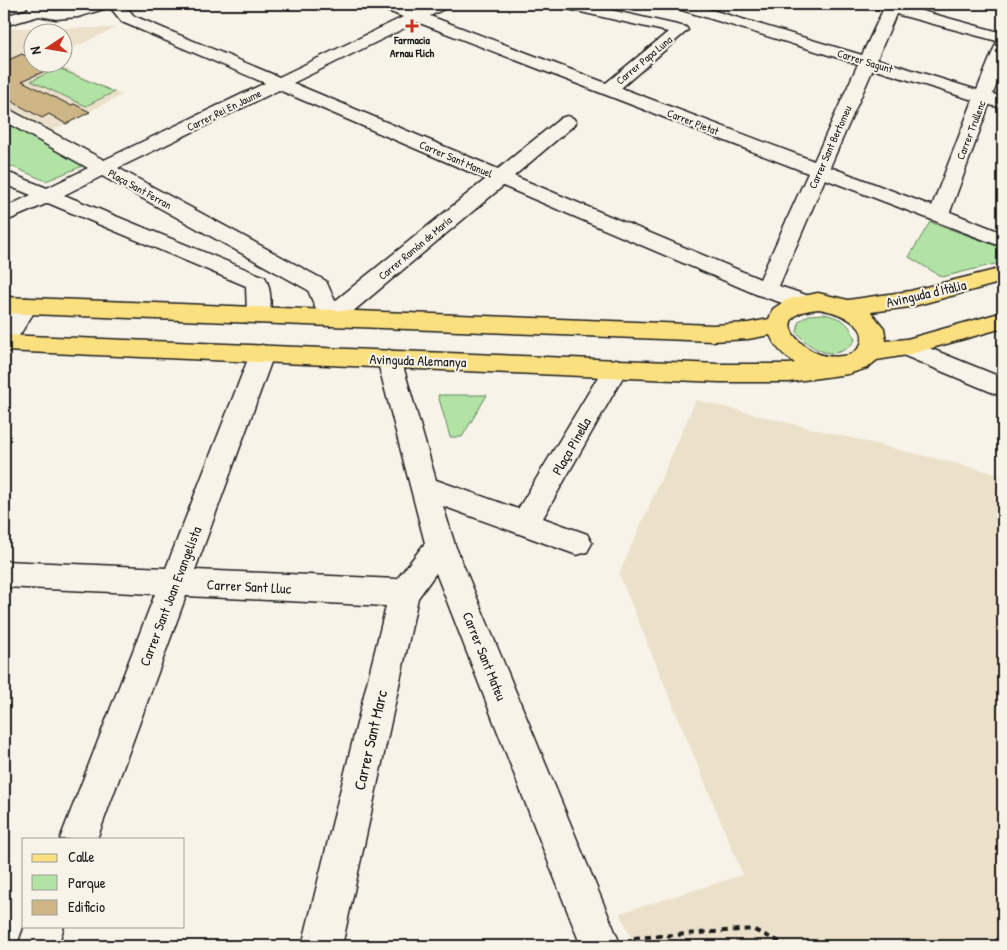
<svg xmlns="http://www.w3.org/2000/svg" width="1007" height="950" font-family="'Patrick Hand',sans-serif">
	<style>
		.built { fill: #ebe0ca }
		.green { fill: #b1e4a4; stroke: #668060 }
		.building { fill: #ceb585; stroke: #1c1c1c }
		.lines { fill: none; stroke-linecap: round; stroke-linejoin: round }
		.minor-casing { stroke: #1c1c1c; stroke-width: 3 }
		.major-casing { stroke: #1c1c1c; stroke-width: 3 }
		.path { stroke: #1c1c1c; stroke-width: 4; stroke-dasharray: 6 5; stroke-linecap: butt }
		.minor { fill: #f7f3e8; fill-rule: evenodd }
		.major { fill: #fbe080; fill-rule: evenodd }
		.poi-dot { fill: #c8321e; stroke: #f7f3e8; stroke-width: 2 }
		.labels { text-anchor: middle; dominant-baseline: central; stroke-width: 4; stroke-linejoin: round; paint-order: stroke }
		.far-poi-label { font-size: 11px; font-weight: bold; fill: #1c1c1c; stroke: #f7f3e8 }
		.far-street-label { font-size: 11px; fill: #1c1c1c; stroke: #f7f3e8 }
		.street-label { font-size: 14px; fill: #1c1c1c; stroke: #f7f3e8 }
		.near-street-label { font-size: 16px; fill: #1c1c1c; stroke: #f7f3e8 }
	</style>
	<rect width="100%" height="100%" fill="#f7f3e8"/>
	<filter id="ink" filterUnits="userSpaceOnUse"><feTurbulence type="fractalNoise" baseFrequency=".02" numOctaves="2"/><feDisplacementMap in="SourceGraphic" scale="10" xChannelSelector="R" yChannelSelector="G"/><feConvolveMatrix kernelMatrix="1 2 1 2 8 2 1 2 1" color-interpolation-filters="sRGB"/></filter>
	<g filter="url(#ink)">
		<!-- built -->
		<path class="built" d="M15 28H116L63 52 62 32H32V62L54 63 122 95 51 131 4 107V31Z
			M696 400 1003 475V946H635L620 913 743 875 619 574Z"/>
		<!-- green -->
		<path class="green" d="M58 68 114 92 86 106 31 81Z
			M4 119 85 165 46 181 4 163Z
			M930 222 1000 247 1003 249V262L942 277 909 257Z
			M825 314C842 319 850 322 855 340 839 363 811 352 797 332L799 321 809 315Z
			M438 395H487L462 437H450Z"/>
		<!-- building -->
		<path class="building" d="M22 54 32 59V62H41L52 68 22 81 70 105 74 104 90 112 66 124 49 114 42 118 4 97V62Z"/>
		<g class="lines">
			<!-- minor casing -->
			<g class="minor-casing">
				<path id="minor" d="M26 4H41L49 9 56 10 78 8 92 4H124L134 16 279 77 403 17 378 7 376 4H396L416 11 431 4H450L448 7 430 16 606 83 668 32 559 7 556 4H584L686 27 688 30 621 88 814 161 858 64 672 7 669 4H692L862 55 883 10 873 7 871 4H900V5L1003 33V67L993 94 1003 97V108L989 105 950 212 1003 233V247L825 179 779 286 812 297 816 302 812 307 804 310 758 295 503 186 338 324 330 326 322 324 308 290 102 176 64 195 265 277C271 287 273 311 267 321L259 323 251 321 247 315 246 286 48 203 4 222V208L31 195 4 184V171L47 188 88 168 4 121V109L10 110 104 160 265 83 122 22 110 7 78 17 56 19 39 16 4 26V16L29 9ZM896 14 997 41 977 90 877 59ZM417 22 808 173 760 279 514 176 573 126 576 122 573 118 567 116 561 118 498 169 293 83ZM873 69 973 100 932 206 830 167ZM279 90 486 179 335 301 326 281 118 168Z
					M26 298 34 301 38 306 12 347 4 349V322L18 301Z
					M907 339 1003 378V397L898 353 895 347 898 341Z
					M262 345 271 348 274 354 195 570 397 579 425 543 377 359 380 353 389 350 398 353 401 359 436 480 518 509 607 362 616 359 625 362 628 368 543 518 587 534 592 543 587 552 577 555 443 506 455 545 621 946H581L436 573 418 598 342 946H302L386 606 186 596 97 839H60L155 594 4 587V561L166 568 250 354 253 348Z
					M25 926H64L58 946H18Z"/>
			</g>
			<!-- major casing -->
			<g class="major-casing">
				<path id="major" d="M1003 268V282L910 307 871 312 884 328 886 341 907 339 1003 312V328L907 355 877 360 867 368 848 374 789 382H719L4 351V335L719 364H789L795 363C784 356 775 347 770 335L748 339 713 341 4 313V297L713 325 748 323 769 319 773 309 786 300 794 298 818 293 848 300 910 291ZM818 309C832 311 845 315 856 325 870 338 858 356 842 356 834 357 826 357 819 354 808 350 782 332 793 318 799 311 810 310 818 309Z"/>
			</g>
			<!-- path -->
			<path class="path" d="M634 938 752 929 789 946"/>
			<!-- minor -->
			<use href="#minor" class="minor"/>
			<!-- major -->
			<use href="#major" class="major"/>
		</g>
	</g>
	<!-- markers -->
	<path class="poi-dot" d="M409.5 18.5h5v5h5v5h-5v5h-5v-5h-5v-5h5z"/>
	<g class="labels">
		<!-- far-poi labels -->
		<g class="far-poi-label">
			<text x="412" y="40">Farmacia<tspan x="412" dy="13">Arnau Flich</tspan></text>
		</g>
		<!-- far-street labels -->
		<g class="far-street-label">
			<text transform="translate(644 60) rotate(-40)">Carrer Papa Luna</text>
			<text transform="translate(865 61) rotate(17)">Carrer Sagunt</text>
			<text transform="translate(224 110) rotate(-26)">Carrer Rei En Jaume</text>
			<text transform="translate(693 122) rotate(21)">Carrer Pietat</text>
			<text transform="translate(971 130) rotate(-69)">Carrer Trullenc</text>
			<text transform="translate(830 147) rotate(-66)">Carrer Sant Bertomeu</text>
			<text transform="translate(456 159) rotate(23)">Carrer Sant Manuel</text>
			<text transform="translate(140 189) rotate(29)">Plaça Sant Ferran</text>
			<text transform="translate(415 248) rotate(-40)">Carrer Ramón de María</text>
		</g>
		<!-- street labels -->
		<g class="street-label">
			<text transform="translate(926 293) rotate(-13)">Avinguda d'Itàlia</text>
			<text transform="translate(418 360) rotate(2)">Avinguda Alemanya</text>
			<text transform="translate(571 446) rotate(-60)">Plaça Pinella</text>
			<text transform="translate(249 586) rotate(3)">Carrer Sant Lluc</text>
			<text transform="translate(170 596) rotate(-69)">Carrer Sant Joan Evangelista</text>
			<text transform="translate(485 656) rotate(68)">Carrer Sant Mateu</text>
		</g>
		<!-- near-street labels -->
		<g class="near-street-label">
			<text transform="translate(370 740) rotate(-77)">Carrer Sant Marc</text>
		</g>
	</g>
	<!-- margin -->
	<rect width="1007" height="950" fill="none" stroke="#f7f3e8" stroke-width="20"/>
	<rect x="10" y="10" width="987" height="930" fill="none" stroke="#1c1c1c" stroke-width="2" filter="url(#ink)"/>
	<!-- legend -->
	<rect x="22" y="838" width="162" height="90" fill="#f7f3e8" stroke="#9f9d96"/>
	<rect x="32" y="854" width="25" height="8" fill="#fbe080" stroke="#9f9d96"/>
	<text x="68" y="862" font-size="15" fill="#1c1c1c">Calle</text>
	<rect x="32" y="875" width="25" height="15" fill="#b1e4a4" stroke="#9f9d96"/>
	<text x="68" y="888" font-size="15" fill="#1c1c1c">Parque</text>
	<rect x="32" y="900" width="25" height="15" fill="#ceb585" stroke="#9f9d96"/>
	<text x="68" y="912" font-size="15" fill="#1c1c1c">Edificio</text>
	<!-- north arrow -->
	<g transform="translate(48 48) rotate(258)"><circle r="24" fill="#f7f3e8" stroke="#9f9d96"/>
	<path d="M0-4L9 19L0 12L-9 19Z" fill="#c8321e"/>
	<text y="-8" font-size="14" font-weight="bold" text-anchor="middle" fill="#1c1c1c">N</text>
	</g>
</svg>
